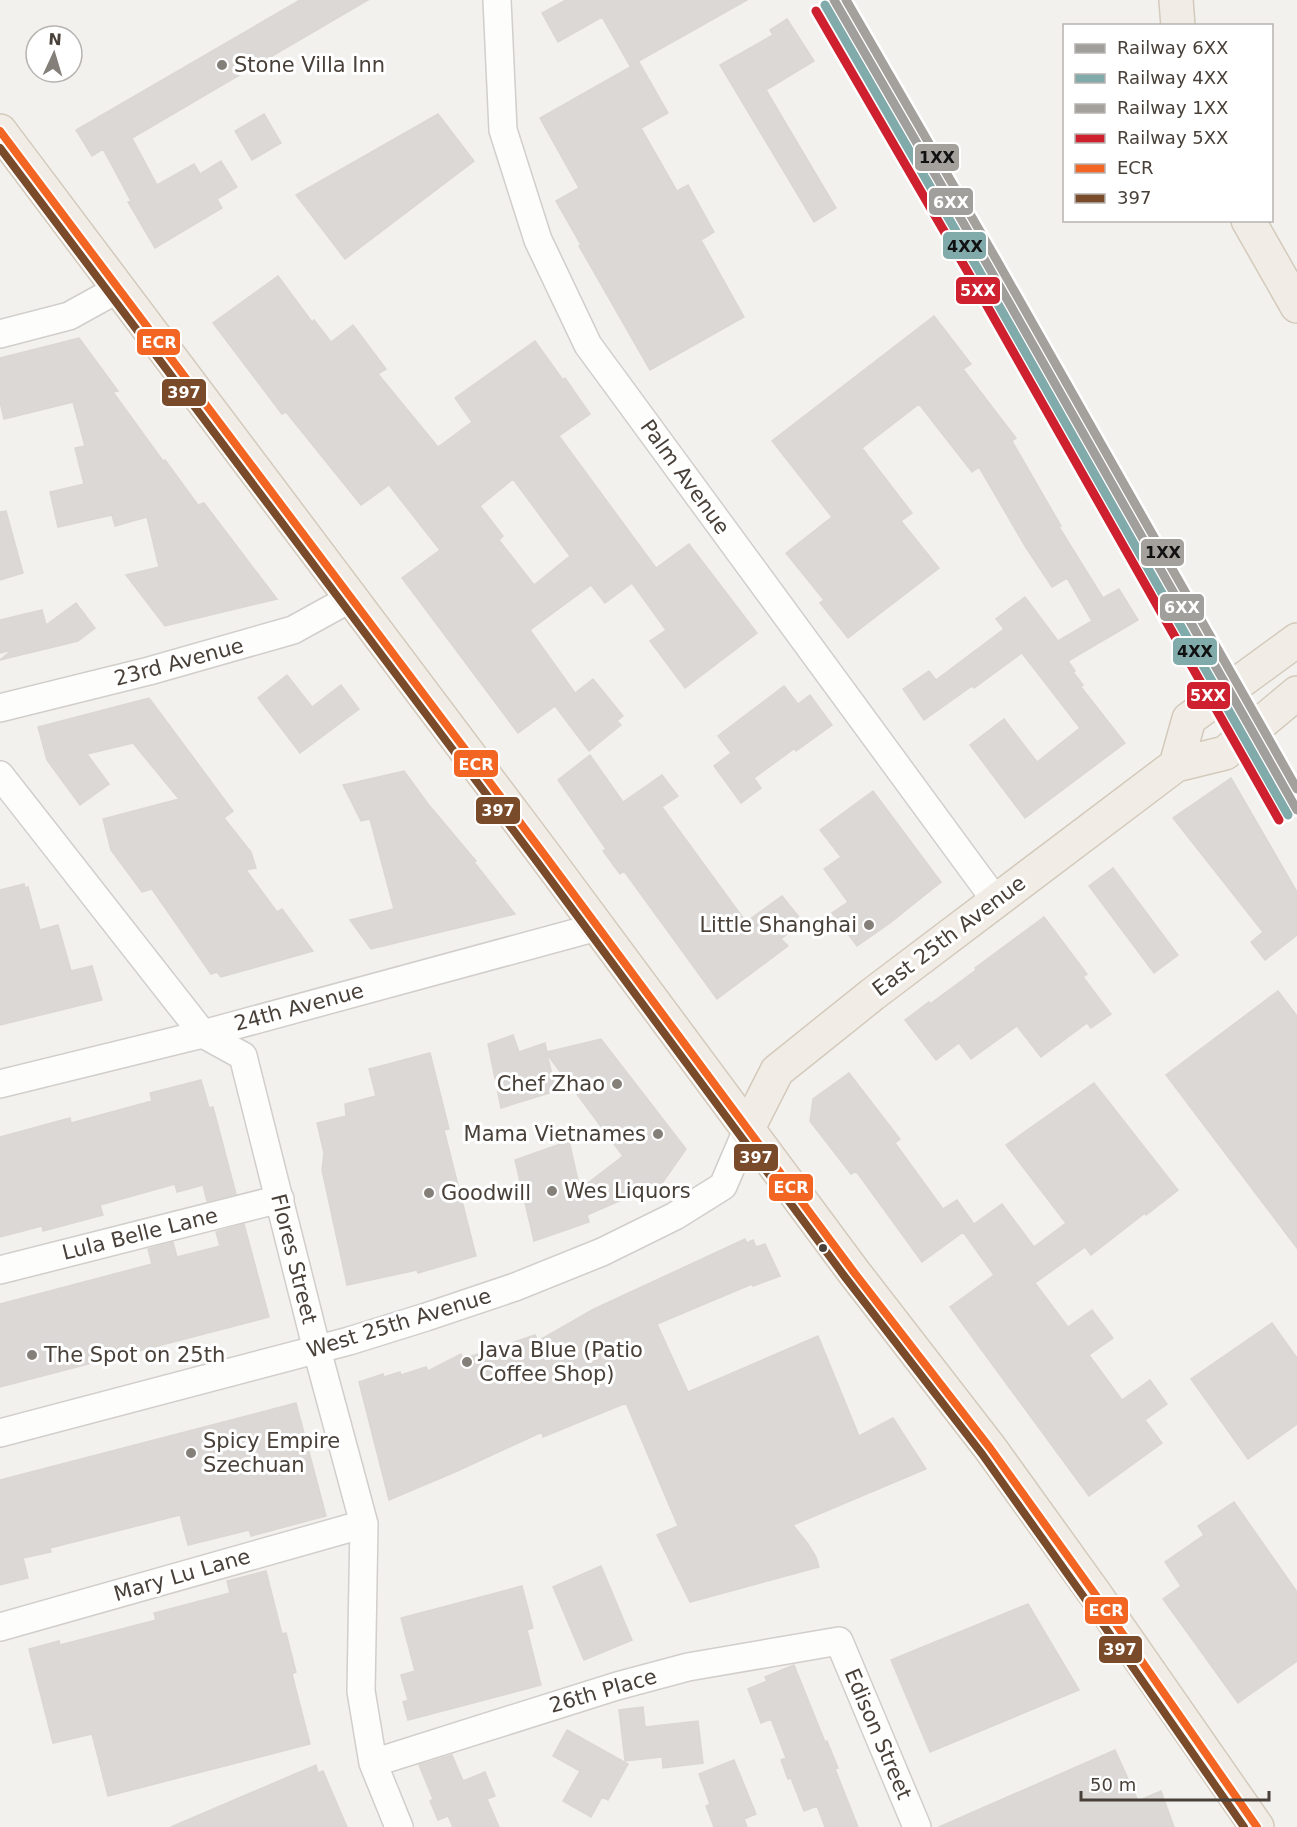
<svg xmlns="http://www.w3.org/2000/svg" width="1297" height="1827" font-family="'DejaVu Sans',sans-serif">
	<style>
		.building { fill: #dbd8d5; stroke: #dbd8d4; stroke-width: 1.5; fill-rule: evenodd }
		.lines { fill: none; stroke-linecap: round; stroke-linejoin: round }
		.minor-casing { stroke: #d1cecb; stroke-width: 30 }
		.major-casing { stroke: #d4cabc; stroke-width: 36 }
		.minor { stroke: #fdfdfc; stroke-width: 27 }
		.major { stroke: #f1ede6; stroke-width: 33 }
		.bus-1-casing { stroke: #fff; stroke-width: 12 }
		.bus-2-casing { stroke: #fff; stroke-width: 12 }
		.bus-1 { stroke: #f26522; stroke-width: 8 }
		.bus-2 { stroke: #7a4b2a; stroke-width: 8 }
		.rail-1-casing { stroke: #fff; stroke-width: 14 }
		.rail-2-casing { stroke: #fff; stroke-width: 14 }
		.rail-3-casing { stroke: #fff; stroke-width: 14 }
		.rail-4-casing { stroke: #fff; stroke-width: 14 }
		.rail-1 { stroke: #a19f9c; stroke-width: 9 }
		.rail-2 { stroke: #81aaab; stroke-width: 9 }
		.rail-3 { stroke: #a4a09c; stroke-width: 9 }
		.rail-4 { stroke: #ce202f; stroke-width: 9 }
		.poi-dot { fill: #847f78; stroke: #fff; stroke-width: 2 }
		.bus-dot { fill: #494139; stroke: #fff; stroke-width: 2 }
		.labels { text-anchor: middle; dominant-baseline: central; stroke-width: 6; stroke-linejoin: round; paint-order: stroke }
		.poi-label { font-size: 21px; fill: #494139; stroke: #fff; text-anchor: start }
		.street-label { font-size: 21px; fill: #494139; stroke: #fff }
		.line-badge { stroke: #fff; stroke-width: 2 }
		.badge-label { font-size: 16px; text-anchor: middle; font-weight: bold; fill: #fff }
		.pale-badge-label { font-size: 16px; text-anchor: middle; font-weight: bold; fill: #111 }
	</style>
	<rect width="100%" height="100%" fill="#f3f1ee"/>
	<!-- building -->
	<path class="building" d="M300 0H368L132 138 157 185 194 164 200 174 221 161 237 187 217 199 222 208 155 248 128 202 131 201 103 149 92 156 76 130Z
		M566 0H747L630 66 602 17 558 42 542 13Z
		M787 19 814 61 766 90 836 208 814 222 720 65 773 35 770 30Z
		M639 62 668 113 641 128 677 191 688 185 714 232 701 240 744 317 650 370 579 246 581 245 556 201 579 188 540 118Z
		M264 114 281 143 252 160 235 131Z
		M438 114 474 161 345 259 296 195Z
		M278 276 312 322 314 320 331 342 353 325 386 369 378 374 438 447 472 422 455 398 535 341 563 380 565 378 590 414 559 436 656 568 689 544 757 633 685 688 650 641 666 630 632 583 605 603 591 585 530 630 575 693 593 679 623 716 617 721 621 725 589 751 555 706 518 733 402 578 440 550 389 485 361 505 286 412 282 414 213 323ZM513 479 570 556 534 585 499 540 503 536 480 506Z
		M934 316 971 364 963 369 1016 438 1012 441 1061 526 1059 527 1103 598 1119 589 1138 620 1068 661 1075 671 1073 672 1083 685 1081 687 1125 743 1025 818 970 745 1004 719 1037 762 1080 728 1022 653 974 688 972 686 924 720 903 689 929 671 936 680 1004 629 996 619 1025 597 1058 641 1092 621 1067 578 1052 587 1025 546 979 467 972 472 919 404 862 448 912 513 901 521 939 568 848 638 820 603 824 600 786 553 832 517 772 441Z
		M79 338 118 391 113 392 163 461 165 460 198 505 204 503 277 599 165 626 126 575 159 567 147 517 115 526 112 515 58 527 50 492 84 484 75 448 85 446 73 402 4 419 0 402V358Z
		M6 511 23 573 0 580V512Z
		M76 603 95 628 78 641 0 660 12 650 0 653V620L42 610 46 625Z
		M287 675 312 707 341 685 359 709 300 753 258 698Z
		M784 686 798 704 810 695 832 725 796 751 795 748 754 778 761 788 741 803 714 766 731 753 718 736Z
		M149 698 233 811 224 818 251 852 256 868 246 870 277 912 282 909 313 951 221 977 217 972 211 974 152 889 142 892 111 850 103 819 179 799 133 743 87 754 109 784 80 805 47 760 38 727Z
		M590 755 623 802 662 775 678 796 662 807 746 922 782 896 803 922 781 939 788 946 717 999 624 871 620 874 603 851 606 849 558 780Z
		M404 771 428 804 476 861 474 862 515 914 371 949 350 920 394 909 370 819 361 821 343 785Z
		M1231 778 1297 892V935L1265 960 1251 942 1263 932 1173 818Z
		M873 791 941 882 890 923 857 946 832 913 848 902 824 869 841 857 820 830Z
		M1113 868 1178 955 1154 973 1089 886Z
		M24 884 25 888 28 887 40 930 58 925 71 971 92 966 102 1000 0 1025V890Z
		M1044 917 1087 974 1083 977 1111 1014 1091 1028 1087 1023 1041 1057 1017 1026 971 1059 959 1043 936 1060 905 1020 929 1002 930 1004 976 970 975 968Z
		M1278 991 1297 1016V1248L1166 1075Z
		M513 1035 519 1052 545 1043 547 1052 601 1039 686 1149 663 1182 587 1215 589 1222 534 1241 515 1160 569 1141 580 1189 623 1156 547 1054 556 1091 501 1108 488 1044Z
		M430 1053 449 1129 444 1130 476 1256 418 1273 417 1270 347 1285 322 1170 324 1153 317 1123 346 1116 345 1104 376 1096 369 1069Z
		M849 1073 900 1139 895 1143 943 1209 957 1200 974 1224 922 1262 856 1171 851 1174 810 1121 813 1099Z
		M201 1080 209 1108 213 1107 236 1194 207 1201 203 1185 177 1192 175 1184 100 1205 103 1215 43 1231 42 1226 0 1237V1137L70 1118 71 1123 152 1101 150 1093Z
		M1094 1083 1178 1190 1146 1215 1145 1213 1091 1255 1085 1247 1035 1283 1068 1327 1092 1310 1113 1338 1089 1355 1122 1400 1150 1380 1167 1404 1145 1420 1162 1443 1089 1496 950 1307 994 1275 963 1232 1002 1204 1034 1247 1066 1223 1006 1145Z
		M244 1224 269 1317 0 1387V1304L152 1264 148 1249 173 1242 177 1257 220 1246 216 1232Z
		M745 1239 747 1243 753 1240 756 1247 765 1244 780 1276 753 1286 752 1284 657 1324 688 1392 818 1336 859 1436 893 1418 926 1469 793 1525 808 1544 816 1557 819 1567 690 1602 657 1535 678 1526 626 1403 543 1437 542 1432 455 1472 389 1500 359 1382 383 1374 384 1377 400 1372 401 1375 426 1367 428 1371 461 1354 463 1359 535 1335 538 1341 594 1309Z
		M1272 1323 1297 1358V1424L1248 1459 1191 1379Z
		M296 1403 326 1516 251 1536 249 1530 188 1545 180 1515 50 1548 51 1552 23 1558 28 1578 0 1585V1480Z
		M1234 1502 1297 1592V1661L1238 1703 1163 1599 1181 1586 1165 1562 1204 1535 1198 1526Z
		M601 1566 632 1640 584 1660 553 1587Z
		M266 1571 282 1634 286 1633 296 1672 292 1674 310 1744 108 1796 92 1734 53 1743 29 1649 59 1641 60 1645 156 1620 154 1613 230 1593 227 1581Z
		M522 1586 533 1628 527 1630 541 1685 408 1720 403 1702 408 1700 401 1675 415 1671 401 1618Z
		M1028 1604 1079 1690 930 1752 891 1660Z
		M794 1665 825 1742 827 1741 838 1768 835 1769 858 1827H825L817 1806 804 1811 791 1778 788 1779 781 1760 786 1758 771 1719 761 1723 748 1689 767 1681 765 1677Z
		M643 1707 645 1727 698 1721 703 1763 663 1768 662 1757 625 1761 619 1710Z
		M567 1730 628 1764 608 1800 602 1797 591 1817 563 1801 580 1771 553 1756Z
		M1115 1750 1138 1801 1161 1791 1174 1827H939Z
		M452 1755 463 1781 485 1772 495 1796 487 1799 499 1827H453L448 1816 438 1820 430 1801 433 1799 419 1765Z
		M734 1760 756 1814 744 1819 747 1827H714L706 1806 710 1804 699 1774Z
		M316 1765 318 1773 323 1771 347 1827H171Z"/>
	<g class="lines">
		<!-- minor casing -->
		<g class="minor-casing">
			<path id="minor" d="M497 0 503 130 538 240 588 345 996 901
				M0 334 69 316 118 289
				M0 708 149 671 293 630 351 598
				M0 775 203 1034 243 1056 317 1350 364 1524 361 1691 373 1763 399 1827
				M0 1084 203 1034 597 927
				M0 1270 280 1199
				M0 1433 349 1341 426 1317 515 1287 602 1252 675 1216 723 1186 747 1130
				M0 1627 364 1524
				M373 1763 617 1686 688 1667 839 1641 917 1827"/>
		</g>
		<!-- major casing -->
		<g class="major-casing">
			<path id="major" d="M1176 0 1178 26
				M0 131 546 857 853 1271 990 1448 1095 1594 1257 1827
				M1248 220 1297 306
				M1176 765 1189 719 1297 640
				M747 1130 777 1071 873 994 1176 765 1225 753 1297 693"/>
		</g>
		<!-- minor -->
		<use href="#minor" class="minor"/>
		<!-- major -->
		<use href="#major" class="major"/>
		<!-- bus-1 casing -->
		<g class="bus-1-casing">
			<path id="bus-1" d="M0 131 546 857 853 1271 990 1448 1095 1594 1257 1827"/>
		</g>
		<!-- bus-2 casing -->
		<g class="bus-2-casing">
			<path id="bus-2" d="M0 148 538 863 845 1277 982 1454 1086 1600 1244 1827"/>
		</g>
		<!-- bus-1 -->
		<use href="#bus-1" class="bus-1"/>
		<!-- bus-2 -->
		<use href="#bus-2" class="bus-2"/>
		<!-- rail-1 casing -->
		<g class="rail-1-casing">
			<path id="rail-1" d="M834 0 987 264 1297 810"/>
		</g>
		<!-- rail-2 casing -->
		<g class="rail-2-casing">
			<path id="rail-2" d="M825 5 978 269 1288 815"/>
		</g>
		<!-- rail-3 casing -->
		<g class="rail-3-casing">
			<path id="rail-3" d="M846 0 996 259 1297 789"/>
		</g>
		<!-- rail-4 casing -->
		<g class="rail-4-casing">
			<path id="rail-4" d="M816 11 969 274 1279 820"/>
		</g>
		<!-- rail-1 -->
		<use href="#rail-1" class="rail-1"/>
		<!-- rail-2 -->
		<use href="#rail-2" class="rail-2"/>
		<!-- rail-3 -->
		<use href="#rail-3" class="rail-3"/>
		<!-- rail-4 -->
		<use href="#rail-4" class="rail-4"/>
	</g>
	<!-- markers -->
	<g class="poi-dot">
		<circle cx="222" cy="65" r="6"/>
		<circle cx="869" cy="925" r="6"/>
		<circle cx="617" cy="1084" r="6"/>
		<circle cx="658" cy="1134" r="6"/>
		<circle cx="552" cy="1191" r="6"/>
		<circle cx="429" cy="1193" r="6"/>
		<circle cx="32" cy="1355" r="6"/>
		<circle cx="467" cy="1362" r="6"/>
		<circle cx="191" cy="1453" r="6"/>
	</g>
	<circle class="bus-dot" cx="823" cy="1248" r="5"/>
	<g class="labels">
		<!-- poi labels -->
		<g class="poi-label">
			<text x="234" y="65">Stone Villa Inn</text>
			<text x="857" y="925" text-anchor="end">Little Shanghai</text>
			<text x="605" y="1084" text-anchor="end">Chef Zhao</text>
			<text x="646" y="1134" text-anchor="end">Mama Vietnames</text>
			<text x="564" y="1191">Wes Liquors</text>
			<text x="441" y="1193">Goodwill</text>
			<text x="479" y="1350">Java Blue (Patio<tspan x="479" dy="24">Coffee Shop)</tspan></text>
			<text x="44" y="1355">The Spot on 25th</text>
			<text x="203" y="1441">Spicy Empire<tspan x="203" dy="24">Szechuan</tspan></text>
		</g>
		<!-- street labels -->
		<g class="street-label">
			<text transform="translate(685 477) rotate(54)">Palm Avenue</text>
			<text transform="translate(179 662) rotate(-15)">23rd Avenue</text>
			<text transform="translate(949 936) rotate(-37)">East 25th Avenue</text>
			<text transform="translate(299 1007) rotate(-15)">24th Avenue</text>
			<text transform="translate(140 1234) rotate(-14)">Lula Belle Lane</text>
			<text transform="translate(294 1259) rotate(76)">Flores Street</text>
			<text transform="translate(399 1323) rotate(-17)">West 25th Avenue</text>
			<text transform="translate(182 1575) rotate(-16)">Mary Lu Lane</text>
			<text transform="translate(603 1691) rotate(-16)">26th Place</text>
			<text transform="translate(878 1734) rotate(67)">Edison Street</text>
		</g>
	</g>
	<g class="line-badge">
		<rect x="914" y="143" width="46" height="29" rx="6" fill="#a4a09c"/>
		<rect x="928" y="187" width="46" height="29" rx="6" fill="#a19f9c"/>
		<rect x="942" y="231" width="45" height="29" rx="6" fill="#81aaab"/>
		<rect x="955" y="276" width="46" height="29" rx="6" fill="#ce202f"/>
		<rect x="136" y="328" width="45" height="28" rx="6" fill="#f26522"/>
		<rect x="161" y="378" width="46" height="29" rx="6" fill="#7a4b2a"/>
		<rect x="1140" y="538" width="45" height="29" rx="6" fill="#a4a09c"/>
		<rect x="1159" y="593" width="46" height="29" rx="6" fill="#a19f9c"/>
		<rect x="1172" y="637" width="46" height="29" rx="6" fill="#81aaab"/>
		<rect x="1186" y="681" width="45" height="29" rx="6" fill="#ce202f"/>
		<rect x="453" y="749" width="46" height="29" rx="6" fill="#f26522"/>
		<rect x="475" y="796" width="46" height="29" rx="6" fill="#7a4b2a"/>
		<rect x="733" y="1143" width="46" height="29" rx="6" fill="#7a4b2a"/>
		<rect x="768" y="1173" width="46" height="29" rx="6" fill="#f26522"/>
		<rect x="1084" y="1596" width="45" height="29" rx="6" fill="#f26522"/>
		<rect x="1098" y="1635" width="45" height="29" rx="6" fill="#7a4b2a"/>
	</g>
	<g class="badge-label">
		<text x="951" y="208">6XX</text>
		<text x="978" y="296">5XX</text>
		<text x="159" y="348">ECR</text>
		<text x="184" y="398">397</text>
		<text x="1182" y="613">6XX</text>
		<text x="1208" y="701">5XX</text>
		<text x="476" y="770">ECR</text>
		<text x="498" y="816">397</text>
		<text x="756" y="1163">397</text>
		<text x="791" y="1193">ECR</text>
		<text x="1106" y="1616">ECR</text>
		<text x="1120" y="1655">397</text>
	</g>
	<g class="pale-badge-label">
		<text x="937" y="163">1XX</text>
		<text x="965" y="252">4XX</text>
		<text x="1163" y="558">1XX</text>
		<text x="1195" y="657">4XX</text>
	</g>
	<!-- legend -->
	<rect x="1063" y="24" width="210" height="198" fill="#ffffff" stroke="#b6b3b0" stroke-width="1.5"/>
	<rect x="1075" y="44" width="30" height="9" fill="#a19f9c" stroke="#b6b3b0" stroke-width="1.5"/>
	<text x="1117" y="54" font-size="18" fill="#494139">Railway 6XX</text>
	<rect x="1075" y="74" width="30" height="9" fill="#81aaab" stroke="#b6b3b0" stroke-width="1.5"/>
	<text x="1117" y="84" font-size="18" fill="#494139">Railway 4XX</text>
	<rect x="1075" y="104" width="30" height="9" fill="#a4a09c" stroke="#b6b3b0" stroke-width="1.5"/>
	<text x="1117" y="114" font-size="18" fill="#494139">Railway 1XX</text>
	<rect x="1075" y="134" width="30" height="9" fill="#ce202f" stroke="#b6b3b0" stroke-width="1.5"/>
	<text x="1117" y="144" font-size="18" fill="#494139">Railway 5XX</text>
	<rect x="1075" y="164" width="30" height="9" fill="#f26522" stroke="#b6b3b0" stroke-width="1.5"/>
	<text x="1117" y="174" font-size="18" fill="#494139">ECR</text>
	<rect x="1075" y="194" width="30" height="9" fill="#7a4b2a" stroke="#b6b3b0" stroke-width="1.5"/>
	<text x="1117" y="204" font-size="18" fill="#494139">397</text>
	<!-- north arrow -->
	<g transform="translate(54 54) rotate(4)"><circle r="28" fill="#ffffff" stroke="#b6b3b0" stroke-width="1.5"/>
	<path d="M0-4.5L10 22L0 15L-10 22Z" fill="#847f78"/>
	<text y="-9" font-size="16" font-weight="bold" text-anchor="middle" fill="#494139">N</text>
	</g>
	<!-- scale -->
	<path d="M1081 1791v9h188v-9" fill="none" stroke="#494139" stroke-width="3"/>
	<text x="1090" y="1791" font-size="18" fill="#494139" stroke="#ffffff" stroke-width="4.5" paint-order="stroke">50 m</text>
</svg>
